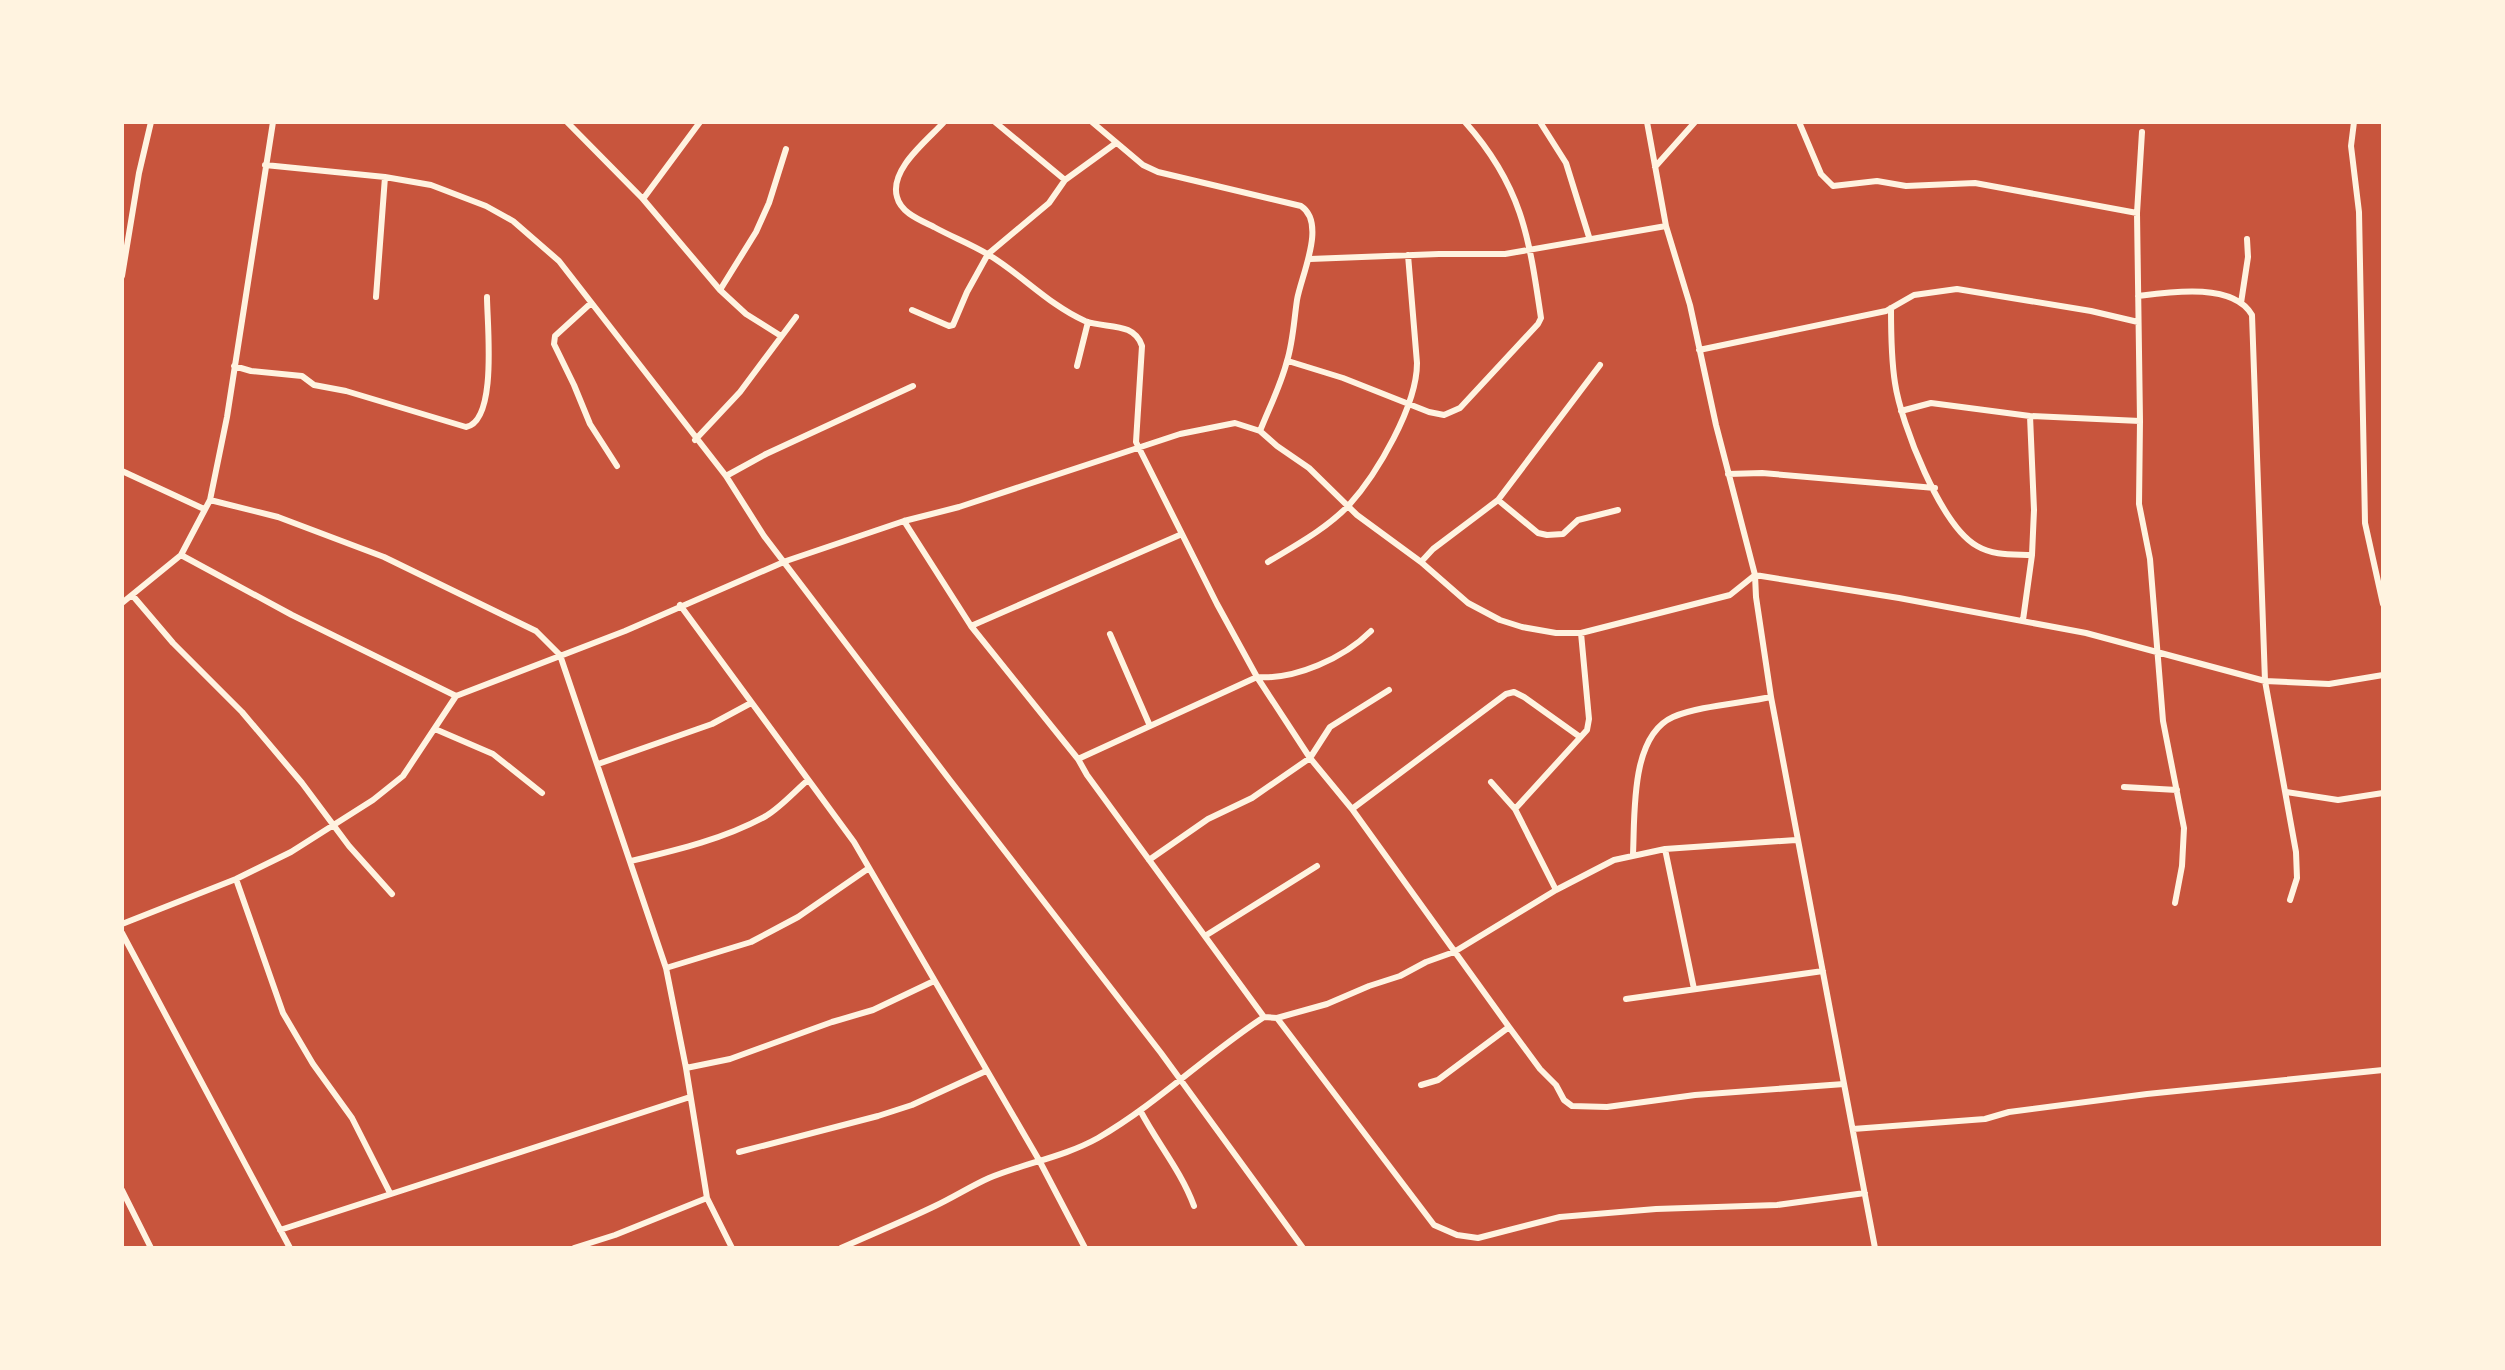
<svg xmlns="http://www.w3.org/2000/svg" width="2505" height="1370" font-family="'Public Sans',sans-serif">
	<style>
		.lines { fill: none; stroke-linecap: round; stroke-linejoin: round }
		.minor { stroke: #fff3e0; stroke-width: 6 }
	</style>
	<rect width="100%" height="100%" fill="#c8553d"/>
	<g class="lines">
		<!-- minor -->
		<path class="minor" d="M567 122 643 199 720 290 746 314 781 336
			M944 122C928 140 889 169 897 197 901 213 920 220 934 227 952 237 971 244 989 255 1022 275 1049 305 1085 321 1105 329 1134 321 1142 346L1136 442 1217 604 1257 677 1310 758 1352 809 1509 1027 1540 1069 1556 1085 1564 1100 1572 1106 1607 1107 1695 1095 1844 1084
			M995 122 1065 180
			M1092 122 1143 165 1158 172 1301 206C1327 223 1301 276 1297 300 1294 320 1293 342 1287 361 1281 385 1269 408 1260 431
			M1540 122 1566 163 1589 237
			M1647 122 1666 226 1690 305 1716 425 1755 575 1756 597 1771 697 1875 1248
			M1799 122 1821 174 1833 186 1877 181 1906 186 1975 183 2137 213
			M2354 122 2351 146 2359 212 2365 523 2383 604
			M2142 132 2137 213 2140 421 2139 504 2150 559 2163 721 2184 828 2182 866 2175 903
			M265 165 385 177 431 185 486 206 513 221 559 261 726 476 764 536 949 779 1161 1053 1303 1248
			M1655 167 1695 122
			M643 199 700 122
			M1310 259 1439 254H1505L1666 226
			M122 276 139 173 151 122
			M720 290 756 232 769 203 786 149
			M2138 296C2169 292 2233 282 2252 315L2265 681 2296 852 2297 878 2290 900
			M376 297 385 177
			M2241 303 2248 257 2247 239
			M590 304 555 336 554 344 574 385 590 424 617 466
			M1891 308C1891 333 1891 358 1895 383 1901 424 1941 526 1977 546 1994 556 2013 554 2032 555
			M912 310 949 326 953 325 967 292 988 254 1049 203 1065 180 1116 143
			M1699 350 1886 311 1914 295 1957 289 2091 311 2138 322
			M1288 361 1343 378 1429 412 1444 415 1460 408 1538 324 1541 318C1529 237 1522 186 1465 122
			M234 366 251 371 302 376 314 385 346 391 466 427C498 421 487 323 487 297
			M1077 366 1088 322
			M1901 411 1931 403 2030 416 2140 421
			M695 440 740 392 796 317
			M122 471 204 509
			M1728 474 1762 473 1935 488
			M726 476 766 454 913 386
			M210 500 278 517 384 557 536 631 560 655 666 968 686 1068 707 1198 732 1248
			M1498 500 1538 533 1547 535 1563 534 1578 520 1618 510
			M904 521 971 626 1078 759 1087 775 1264 1017 1277 1018 1434 1225 1457 1235 1478 1238 1560 1217 1656 1209 1777 1205 1865 1193
			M181 555 292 615 456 696
			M1268 562C1296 545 1326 529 1349 505 1377 474 1417 406 1417 363L1408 255
			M1421 562 1433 549 1498 500 1600 365
			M133 596 173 643 242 712 302 783 349 846 392 894
			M122 603 181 555 210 500 227 417 273 122
			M680 605 854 842 1039 1160 1085 1248
			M2023 620 2032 555 2034 510 2030 416
			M971 626 1182 534
			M1110 634 1150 726
			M435 729 493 754 542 793
			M1078 759 1257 677C1295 680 1344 658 1371 631
			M598 764 712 724 751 703
			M1491 782 1515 809 1556 890
			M2124 787 2177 790
			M2286 792 2338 800 2383 793
			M1352 809 1506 694 1514 692 1524 697 1580 737
			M1515 809 1587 730 1589 719 1581 633
			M1665 849 1694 989
			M1633 854C1635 815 1630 736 1673 717 1698 706 1743 703 1771 697
			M1149 860 1208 819 1252 798 1310 758 1330 727 1389 690
			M631 861C677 850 724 839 766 816 781 807 795 791 808 780
			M236 879 283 1013 313 1064 352 1118 390 1193
			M122 924 236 879 291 852 373 800 403 776 456 696 625 631 786 561 904 521 959 507 1180 434 1235 423 1260 431 1277 446 1309 468 1357 515 1421 562 1468 603 1500 620 1522 627 1556 633H1581L1730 595 1755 575 1899 598 2086 633 2265 681 2329 684 2383 675
			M122 933 290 1248
			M1205 936 1317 866
			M666 968 751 942 798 917 869 868
			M1626 999 1823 971
			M1277 1018 1327 1004 1369 986 1400 976 1426 962 1454 952 1556 890 1614 860 1665 849 1796 840
			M686 1068 730 1059 832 1022 873 1010 934 981
			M1421 1085 1438 1080 1509 1027
			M1141 1112C1158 1144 1181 1171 1194 1206
			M1853 1129 1985 1119 2009 1112 2147 1094 2383 1070
			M739 1152 878 1116 912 1105 986 1071
			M122 1190 151 1248
			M280 1230 690 1097
			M574 1248 615 1235 707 1198
			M841 1248C872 1234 904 1221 935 1206 954 1197 971 1186 989 1178 1025 1163 1064 1157 1098 1138 1158 1103 1206 1055 1264 1017"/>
	</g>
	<!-- border -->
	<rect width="2505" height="1370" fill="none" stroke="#fff3e0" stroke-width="248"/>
</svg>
